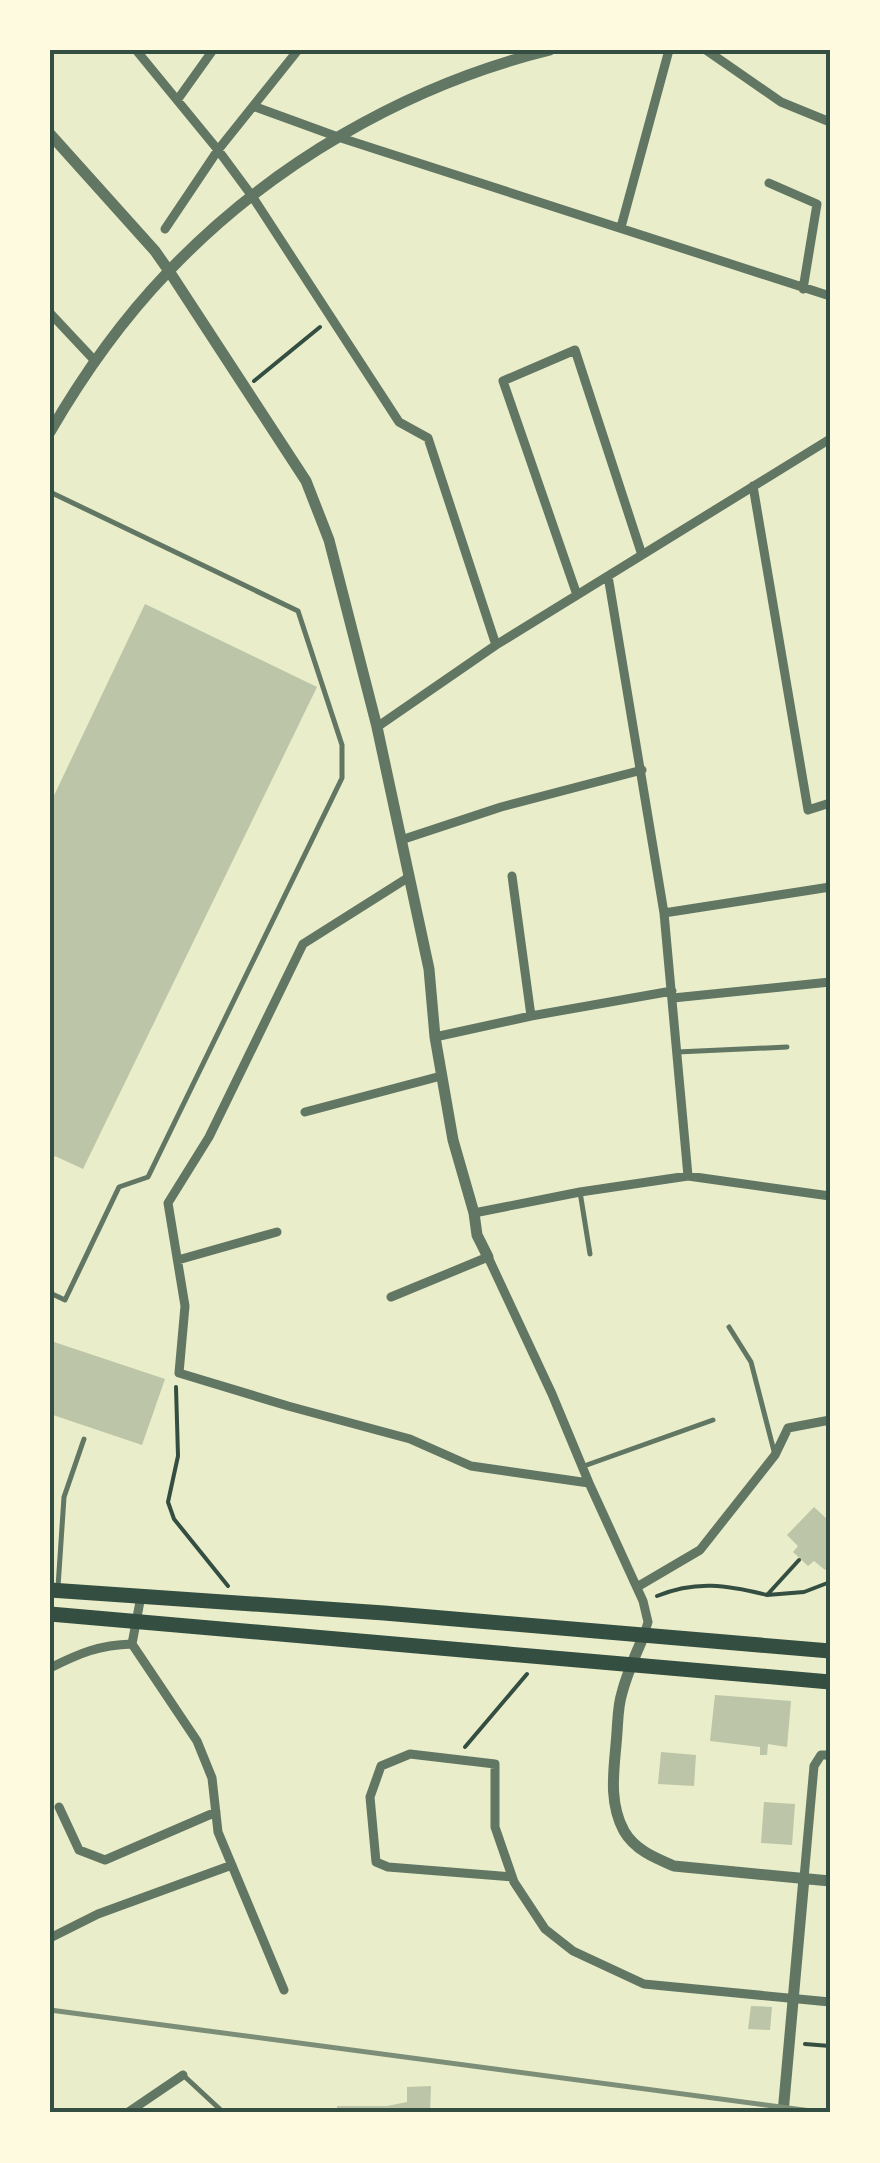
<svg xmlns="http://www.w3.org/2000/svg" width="880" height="2163" font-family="'Open Sans',sans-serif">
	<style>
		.building { fill: #bcc5a7 }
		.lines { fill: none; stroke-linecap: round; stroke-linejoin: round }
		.path { stroke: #344e41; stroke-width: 4 }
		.service { stroke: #617663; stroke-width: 5 }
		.minor { stroke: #617663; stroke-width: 9 }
		.tertiary { stroke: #617663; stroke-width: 11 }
		.trunk { stroke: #344e41; stroke-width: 15 }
		.rail { stroke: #7c8e77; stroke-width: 5 }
		.neatline { fill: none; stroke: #344e41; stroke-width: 4 }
	</style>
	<rect width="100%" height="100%" fill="#e9edc9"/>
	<!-- building -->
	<path class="building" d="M145 604 317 687 83 1169 55 1156 50 1165V804Z
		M54 1342 165 1379 142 1445 50 1414V1355Z
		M814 1507 828 1520 830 1517V1565L825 1570 814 1561 808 1566 793 1552 798 1546 787 1535Z
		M715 1695 791 1701 787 1747 768 1744 767 1755H760V1747L710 1741Z
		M661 1752 696 1755 694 1786 658 1784Z
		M764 1802 795 1804 792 1845 761 1843Z
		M751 2006 772 2007 770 2030 748 2029Z
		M431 2086 430 2113H337V2106H387L407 2102V2087Z"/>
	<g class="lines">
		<!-- path -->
		<path class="path" d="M254 381 320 327
			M176 1387 178 1456 168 1502 174 1519 228 1586
			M767 1595 804 1592 830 1582
			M657 1596C696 1580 727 1585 767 1595L799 1560
			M465 1747 527 1674
			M805 2044 830 2046"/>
		<!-- service -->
		<path class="service" d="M50 492 298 611 342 745V778L148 1177 119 1187 65 1300 50 1293
			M677 1052 787 1047
			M580 1192 590 1254
			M729 1327 751 1362 775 1455
			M584 1466 713 1420
			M58 1587 64 1497 84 1439
			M183 2075 224 2113"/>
		<!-- minor -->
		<path class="minor" d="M136 50 218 150 252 196 399 422 428 438 496 645
			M706 50 781 102 830 122
			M178 99 213 50
			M253 106 338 137 830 296
			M769 183 817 204 803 289
			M621 227 669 50
			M165 229 218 150 298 50
			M50 313 95 361
			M753 486 808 810 830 803
			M608 576 664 913 688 1176
			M577 595 503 381 575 350 642 555
			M377 727 496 645 830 439
			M401 840 501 807 642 770
			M512 876 531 1016
			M409 877 303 944 209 1137 168 1203 185 1306 179 1373 288 1406 410 1439 471 1466 589 1483
			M664 913 830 887
			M673 998 830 982
			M435 1037 531 1016 672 991
			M305 1112 441 1076
			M474 1213 580 1192 688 1176 830 1196
			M178 1260 277 1232
			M391 1297 488 1257 552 1394 589 1483 643 1601 648 1622 644 1635
			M637 1587 700 1550 775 1455 788 1428 830 1420
			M141 1596 132 1644 197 1741 212 1778 218 1832 284 1990
			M50 1668C80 1653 99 1645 132 1644
			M59 1807 79 1850 105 1860 216 1812
			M512 1877 388 1867 376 1862 370 1797 381 1766 410 1754 495 1764V1827L514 1882 545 1929 573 1951 644 1984 830 2002
			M804 1878 814 1766 821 1755H830
			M50 1938 98 1914 232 1865
			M127 2113 183 2075"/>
		<!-- tertiary -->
		<path class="tertiary" d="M50 134 155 251 169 271 306 481 329 540 377 727 429 969 435 1037 453 1140 474 1213 477 1235 488 1257
			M50 432C83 375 122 320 167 273 269 165 407 85 550 50
			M644 1635C636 1654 627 1673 622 1693 618 1705 618 1719 617 1732 615 1765 607 1800 624 1831 635 1850 655 1858 674 1866L830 1881
			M783 2113 804 1878"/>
		<!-- trunk -->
		<path class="trunk" d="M50 1590 384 1613 830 1651
			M50 1614 830 1682"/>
		<!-- rail -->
		<path class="rail" d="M50 2010 826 2113"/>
	</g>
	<!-- border -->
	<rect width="880" height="2163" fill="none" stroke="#fefae0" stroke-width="105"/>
	<rect x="52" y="52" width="776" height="2058" class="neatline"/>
</svg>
